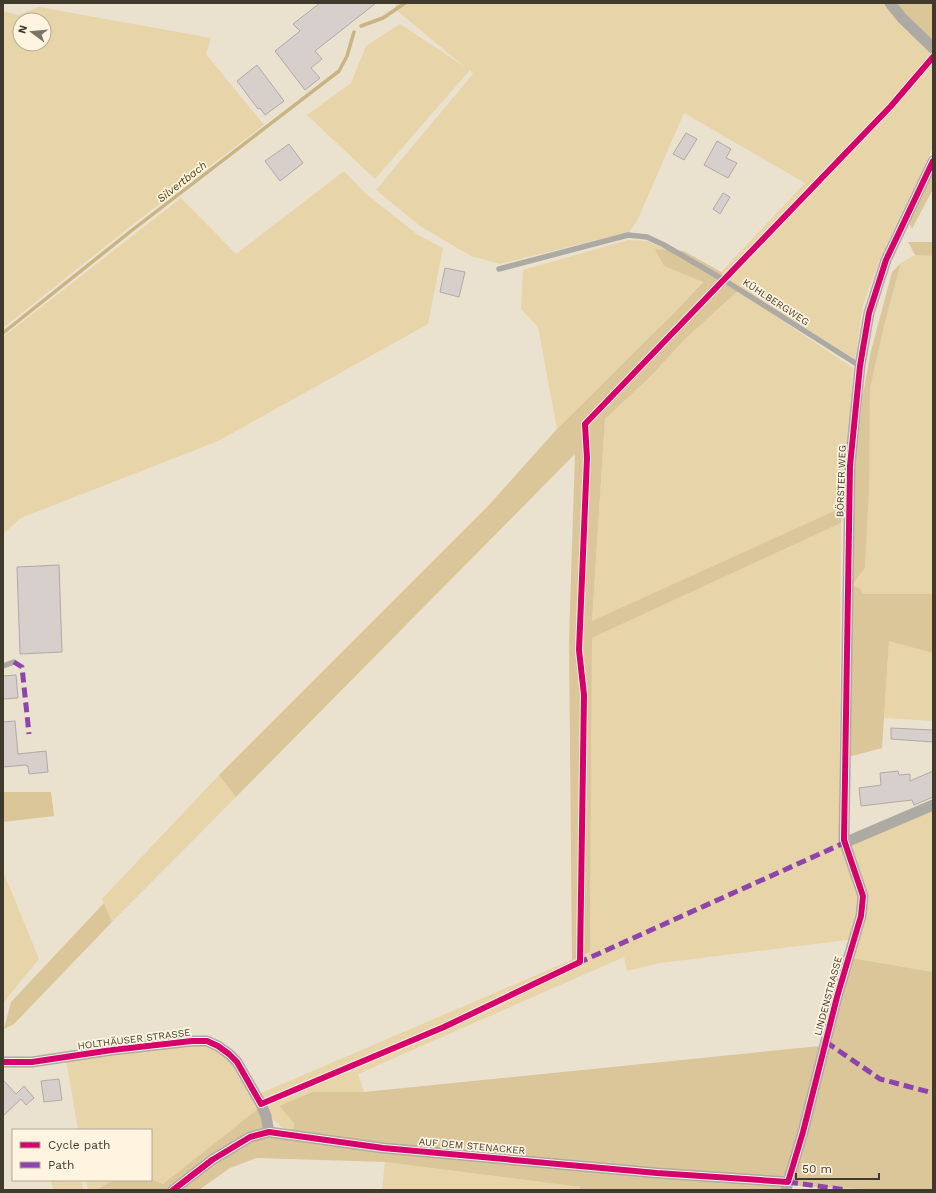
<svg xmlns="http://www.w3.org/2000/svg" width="936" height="1193" font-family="'Work Sans',sans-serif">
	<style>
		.green { fill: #e7d4a9; fill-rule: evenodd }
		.forest { fill: #dac699 }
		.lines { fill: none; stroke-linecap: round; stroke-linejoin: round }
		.stream { stroke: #cab481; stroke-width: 3.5 }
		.building { fill: #d7cfcc; stroke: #b1a9a7 }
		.service { stroke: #adaaa3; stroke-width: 5.5 }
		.minor { stroke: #adaaa3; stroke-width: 11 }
		.quiet { stroke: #8e44ad; stroke-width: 5; stroke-dasharray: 10 5; stroke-linecap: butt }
		.cycleway-casing { stroke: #fef4df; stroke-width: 8 }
		.cycleway { stroke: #d6006c; stroke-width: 6 }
		.labels { text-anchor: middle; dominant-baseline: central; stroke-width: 3.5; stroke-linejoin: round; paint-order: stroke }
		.street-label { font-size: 10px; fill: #403a2c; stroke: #fef4df }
		.water-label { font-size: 11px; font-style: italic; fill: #54400a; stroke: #fef4df }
	</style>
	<rect width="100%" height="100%" fill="#eae2cf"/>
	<!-- green -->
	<path class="green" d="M396 3H886L897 18 933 53V147L880 259 863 305 855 359 728 280 721 272 805 183 684 113 637 221 629 232 500 264 471 256 420 226 376 190 473 74 470 70 375 179 307 115 351 83 366 46 400 24 465 67 395 9Z
		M39 7 211 38 206 54 264 125 132 225 3 328V11L18 15ZM20 20H44V44H20Z
		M344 171 364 192 418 235 443 248 428 324 218 441 21 518 3 534V337L181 198 236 254Z
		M628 240 647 241 668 250 656 249 664 266 703 281 674 313 557 429 538 327 521 309 523 270Z
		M915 255 933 256V594H862L852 585 865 568 870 389 884 326 901 263Z
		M738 291 853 368 843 507 592 622 605 419 651 376 686 338Z
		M841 523 839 836 843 844 933 806V972L851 958 855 939 660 963 627 971 624 957 358 1074 364 1092H312L279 1106 294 1123 292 1136 268 1115 259 1094 590 952 592 638Z
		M889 640 933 653V721L884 718Z
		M219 775 236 797 112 922 102 899Z
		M3 871 39 959 3 1003Z
		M208 1045 227 1057 260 1107 163 1184 151 1179V1130H78L66 1059Z
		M385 1162 580 1187V1190H382Z
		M51 1180H81L83 1189 76 1190H53Z
		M86 1180H113L96 1190H88Z"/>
	<!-- forest -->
	<path class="forest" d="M894 3H933V45Z
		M933 174V189L912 229 909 223Z
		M908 242H933V256L915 255Z
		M655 249 684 251 721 272 738 291 686 338 651 376 605 419 592 621 843 507 841 523 592 638 590 952 572 961 569 639 575 454 236 797 219 775 489 505 557 429 674 313 703 282 664 266Z
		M901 263 884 326 870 389 869 487 865 568 852 585 861 589 862 594H933V653L889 641 882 748 848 757 853 503 856 456 863 395 870 355 892 272Z
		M3 792H51L54 816 3 822Z
		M104 903 112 922 14 1024 4 1029 11 1002Z
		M851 958 933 972V1190H887L810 1187 292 1136 294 1123 279 1106 312 1092H364L830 1045Z
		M260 1107 267 1135 784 1185V1190H580V1187L385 1162 257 1158 230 1168 199 1190H96L113 1180 151 1179 163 1184Z"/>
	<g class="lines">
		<!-- stream -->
		<path class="stream" d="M361 26 383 18 405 3
			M3 333 131 231 339 71 347 56 354 32"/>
	</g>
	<!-- building -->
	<path class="building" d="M320 3H376L315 51 322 59 311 68 320 78 305 90 275 51 300 31 293 24Z
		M257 65 284 101 265 115 260 108 258 109 237 81Z
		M686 133 697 139 684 160 673 154Z
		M717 141 731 149 726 158 737 163 728 178 704 165Z
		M289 144 303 163 280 181 265 161Z
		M723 193 730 197 720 214 713 209Z
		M445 268 465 272 459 297 440 292Z
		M59 565 62 652 20 654 17 567Z
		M16 675 18 698 3 699V676Z
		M15 721 18 754 46 751 48 772 29 774 28 766H26V765L3 767V722Z
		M891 728 933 730V742L891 739Z
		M898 771 899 775 910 774V781L933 771V797L914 805 912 800 861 806 859 788 881 785 880 773Z
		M59 1079 62 1100 44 1102 41 1081Z
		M3 1080 16 1094 24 1086 34 1098 26 1105 21 1099 3 1116Z"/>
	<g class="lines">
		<!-- service -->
		<path class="service" d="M499 269 628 235 647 237 664 245 724 280 860 366
			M3 666 14 662"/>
		<!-- minor -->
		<path class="minor" d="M890 3 902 18 933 48
			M844 843 933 805
			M3 1062H32L112 1050 192 1041H207L218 1046 229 1054 237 1062 261 1104 266 1116 269 1132
			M173 1190 212 1160 250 1137 269 1132 383 1148 657 1173 788 1182
			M786 1190 788 1182 803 1132 837 997 861 916 863 896 844 840 850 466 860 366 869 313 886 260 933 161"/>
		<!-- quiet -->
		<path class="quiet" d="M14 662 22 667 29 734
			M578 963 844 843
			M826 1042 880 1079 933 1093
			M788 1182 847 1190"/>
		<!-- cycleway casing -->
		<g class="cycleway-casing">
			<path id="cycleway" d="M3 1062H32L112 1050 192 1041H207L218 1046 229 1054 237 1062 261 1104 444 1027 580 962 584 695 579 650 587 458 585 424 891 106 933 57
				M173 1190 212 1160 250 1137 269 1132 383 1148 657 1173 788 1182 803 1132 837 997 861 916 863 896 844 840 850 466 860 366 869 313 886 260 933 161"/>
		</g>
		<!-- cycleway -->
		<use href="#cycleway" class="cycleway"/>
	</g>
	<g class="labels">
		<!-- street labels -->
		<g class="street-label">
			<text transform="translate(776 302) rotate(33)">KÜHLBERGWEG</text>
			<text transform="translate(841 481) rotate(-88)">BÖRSTER WEG</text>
			<text transform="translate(828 996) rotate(-75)">LINDENSTRASSE</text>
			<text transform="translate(134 1039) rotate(-7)">HOLTHÄUSER STRASSE</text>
			<text transform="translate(472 1146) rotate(5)">AUF DEM STENACKER</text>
		</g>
		<!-- water labels -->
		<g class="water-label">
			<text transform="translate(182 182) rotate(-38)">Silvertbach</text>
		</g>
	</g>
	<!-- border -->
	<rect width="936" height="1193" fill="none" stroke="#403a2c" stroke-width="8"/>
	<!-- legend -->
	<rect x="12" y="1129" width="140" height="52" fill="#fef4df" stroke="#b2aa97"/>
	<rect x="20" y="1142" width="20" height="6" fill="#d6006c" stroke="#b2aa97"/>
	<text x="48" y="1149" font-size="12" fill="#403a2c">Cycle path</text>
	<rect x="20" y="1162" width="20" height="6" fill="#8e44ad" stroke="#b2aa97"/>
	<text x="48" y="1169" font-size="12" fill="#403a2c">Path</text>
	<!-- north arrow -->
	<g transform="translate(32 32) rotate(286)"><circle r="19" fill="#fef4df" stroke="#b2aa97"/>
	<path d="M0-3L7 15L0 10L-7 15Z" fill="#7c7565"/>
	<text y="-6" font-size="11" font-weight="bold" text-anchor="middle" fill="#403a2c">N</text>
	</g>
	<!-- scale -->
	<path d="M796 1173v6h83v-6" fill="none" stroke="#403a2c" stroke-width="2"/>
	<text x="802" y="1173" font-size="12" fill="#403a2c" stroke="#fef4df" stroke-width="3" paint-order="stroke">50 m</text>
</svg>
